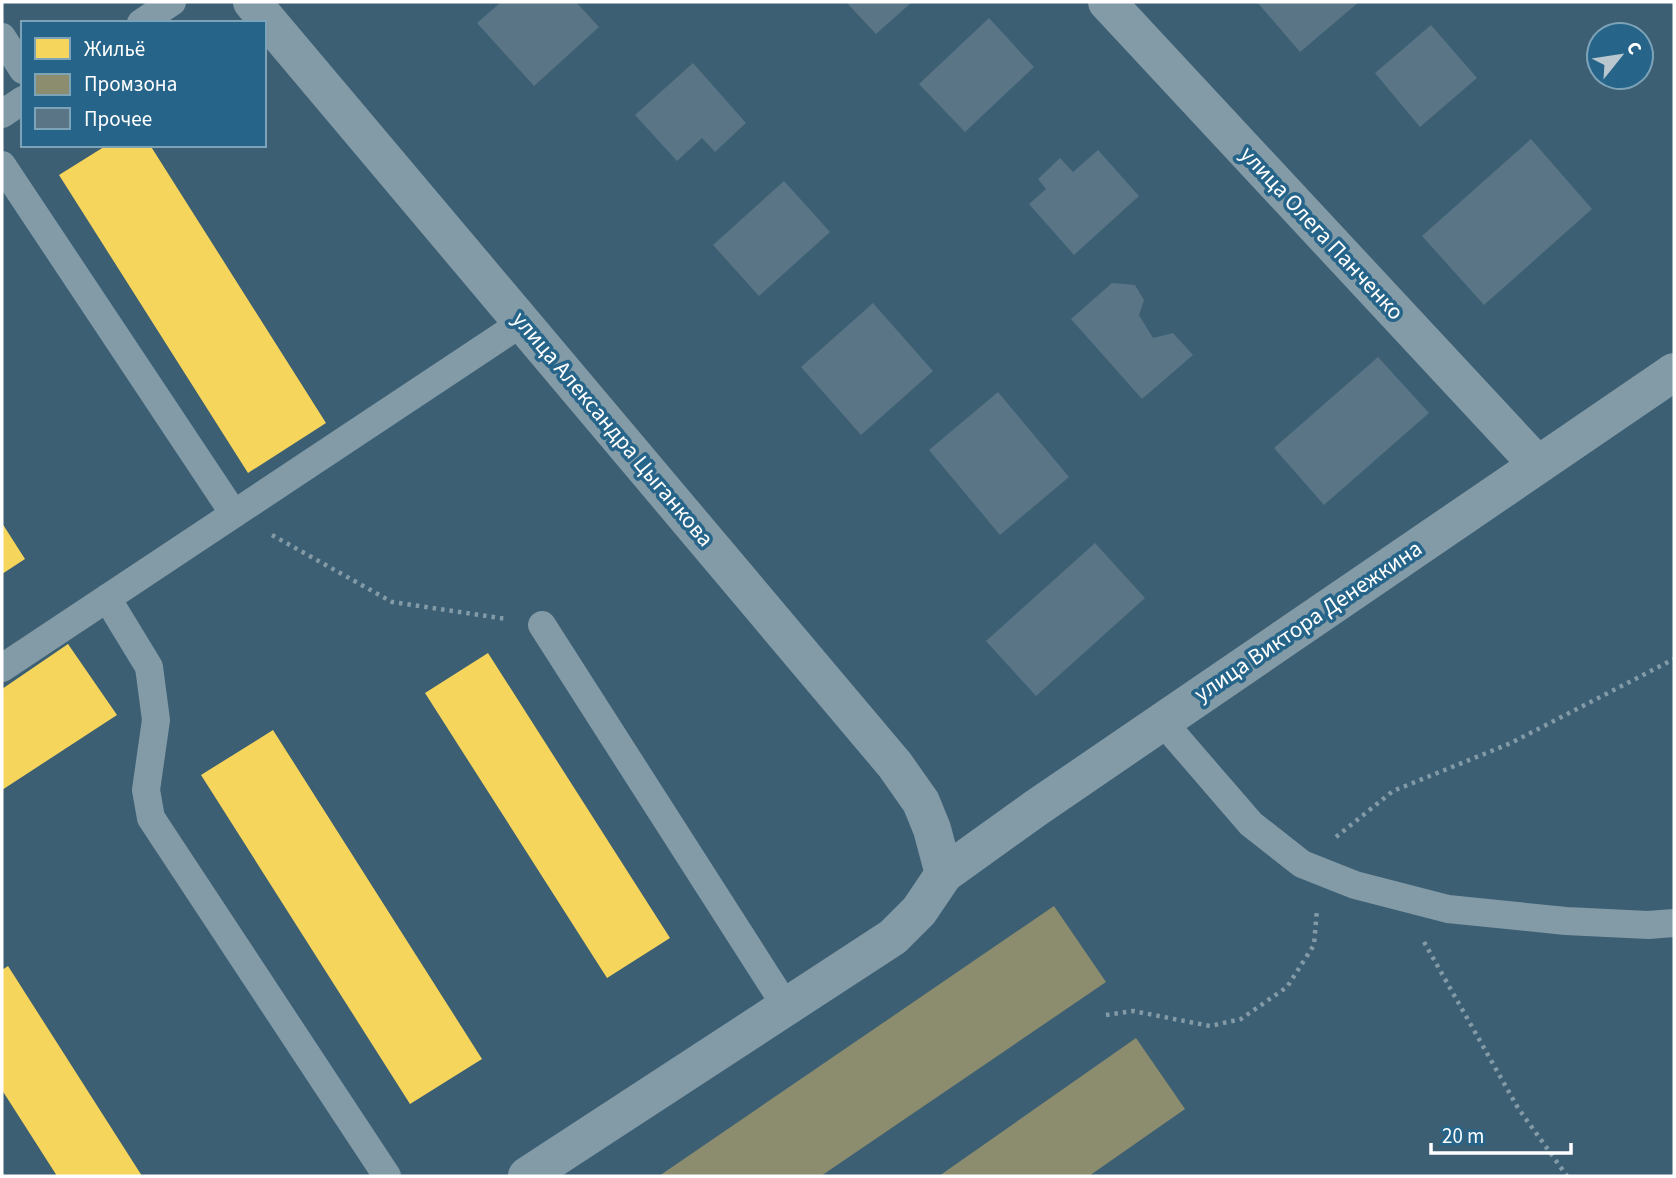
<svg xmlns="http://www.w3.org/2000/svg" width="1676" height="1178" font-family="'Source Sans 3',sans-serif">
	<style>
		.homes { fill: #f6d55c }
		.industry { fill: #8c8c6e }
		.building { fill: #5a7585 }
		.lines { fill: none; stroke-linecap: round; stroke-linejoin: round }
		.path { stroke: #839aa7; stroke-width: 4.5; stroke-dasharray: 3.5 5; stroke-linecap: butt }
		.service { stroke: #839aa7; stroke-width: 28 }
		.minor { stroke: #839aa7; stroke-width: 38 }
		.tertiary { stroke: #839aa7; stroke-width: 38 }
		.labels { text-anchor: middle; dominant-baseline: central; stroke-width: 7; stroke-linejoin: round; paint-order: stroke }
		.street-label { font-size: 23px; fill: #fff; stroke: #266589 }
	</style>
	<rect width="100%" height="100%" fill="#3c5f73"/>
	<!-- homes -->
	<path class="homes" d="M107 145H150L326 423 248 473 59 175Z
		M2 523 25 559 2 574Z
		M68 644 117 715 2 790V689Z
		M488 653 670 938 607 978 425 693Z
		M273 730 482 1059 410 1104 201 775Z
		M8 966 142 1176H57L2 1090V970Z"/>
	<!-- industry -->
	<path class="industry" d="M1054 906 1106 982 821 1176H659Z
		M1136 1038 1185 1109 1089 1176H939Z"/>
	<!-- building -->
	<path class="building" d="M501 2H576L599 27 534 86 477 23Z
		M846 2H912L876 34Z
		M1257 2H1359L1300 52Z
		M989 18 1034 67 965 132 919 84Z
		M1431 25 1477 78 1420 127 1375 73Z
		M693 63 746 123 715 152 702 138 677 161 635 115Z
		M1531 139 1592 209 1484 305 1422 236Z
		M1098 150 1139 196 1074 255 1029 204 1046 189 1038 179 1060 158 1073 172Z
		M784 181 830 232 759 296 713 245Z
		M1112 283 1135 285 1144 300 1139 315 1153 338 1173 333 1193 355 1142 399 1071 319Z
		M873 303 933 371 861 435 801 367Z
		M1378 357 1429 413 1324 505 1274 448Z
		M998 392 1069 477 1000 535 929 450Z
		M1095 543 1145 598 1036 696 986 641Z"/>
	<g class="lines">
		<!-- path -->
		<path class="path" d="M272 535 392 602 507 619
			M1336 837 1393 791 1511 743 1674 659
			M1424 942 1518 1108 1567 1176
			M1106 1015 1133 1011 1210 1026 1241 1019 1287 987 1314 945 1317 909"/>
		<!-- service -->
		<path class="service" d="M141 23 172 2
			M2 37 23 70
			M2 114 23 100
			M2 165 234 514
			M107 598 149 667 156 720 146 790 151 818 387 1176
			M542 625 787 1008
			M2 668 523 322
			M1162 721 1251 824 1302 864 1355 885 1448 909 1566 921 1648 925 1674 923"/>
		<!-- minor -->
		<path class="minor" d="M1107 2 1537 464
			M944 874 1036 808 1674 372"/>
		<!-- tertiary -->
		<path class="tertiary" d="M252 2 895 765 921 802 932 829 944 874 919 911 893 937 527 1176"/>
	</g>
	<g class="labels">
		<!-- street labels -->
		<g class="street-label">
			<text transform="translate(1322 233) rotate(47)">улица Олега Панченко</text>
			<text transform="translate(613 429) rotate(50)">улица Александра Цыганкова</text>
			<text transform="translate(1308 621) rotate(-34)">улица Виктора Денежкина</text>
		</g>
	</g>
	<!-- border -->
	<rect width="1676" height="1178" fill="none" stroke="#ffffff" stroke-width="7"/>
	<!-- legend -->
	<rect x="21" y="21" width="245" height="126" fill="#266589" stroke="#7da3b8" stroke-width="2"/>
	<rect x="35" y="38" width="35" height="21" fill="#f6d55c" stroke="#7da3b8" stroke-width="2"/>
	<text x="84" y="56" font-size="21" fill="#ffffff">Жильё</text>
	<rect x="35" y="74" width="35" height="21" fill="#8c8c6e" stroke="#7da3b8" stroke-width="2"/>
	<text x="84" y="91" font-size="21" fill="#ffffff">Промзона</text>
	<rect x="35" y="108" width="35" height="21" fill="#5a7585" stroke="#7da3b8" stroke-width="2"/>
	<text x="84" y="126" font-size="21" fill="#ffffff">Прочее</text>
	<!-- north arrow -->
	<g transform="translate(1620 56) rotate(60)"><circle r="33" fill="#266589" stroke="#7da3b8" stroke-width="2"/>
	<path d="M0-5L12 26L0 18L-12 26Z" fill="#bbc7ce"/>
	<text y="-10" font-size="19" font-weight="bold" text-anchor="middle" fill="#ffffff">С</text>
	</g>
	<!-- scale -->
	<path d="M1431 1143v10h140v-10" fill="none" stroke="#ffffff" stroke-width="3.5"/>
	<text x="1442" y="1143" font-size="21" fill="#ffffff" stroke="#266589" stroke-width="5" paint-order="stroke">20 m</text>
</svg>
